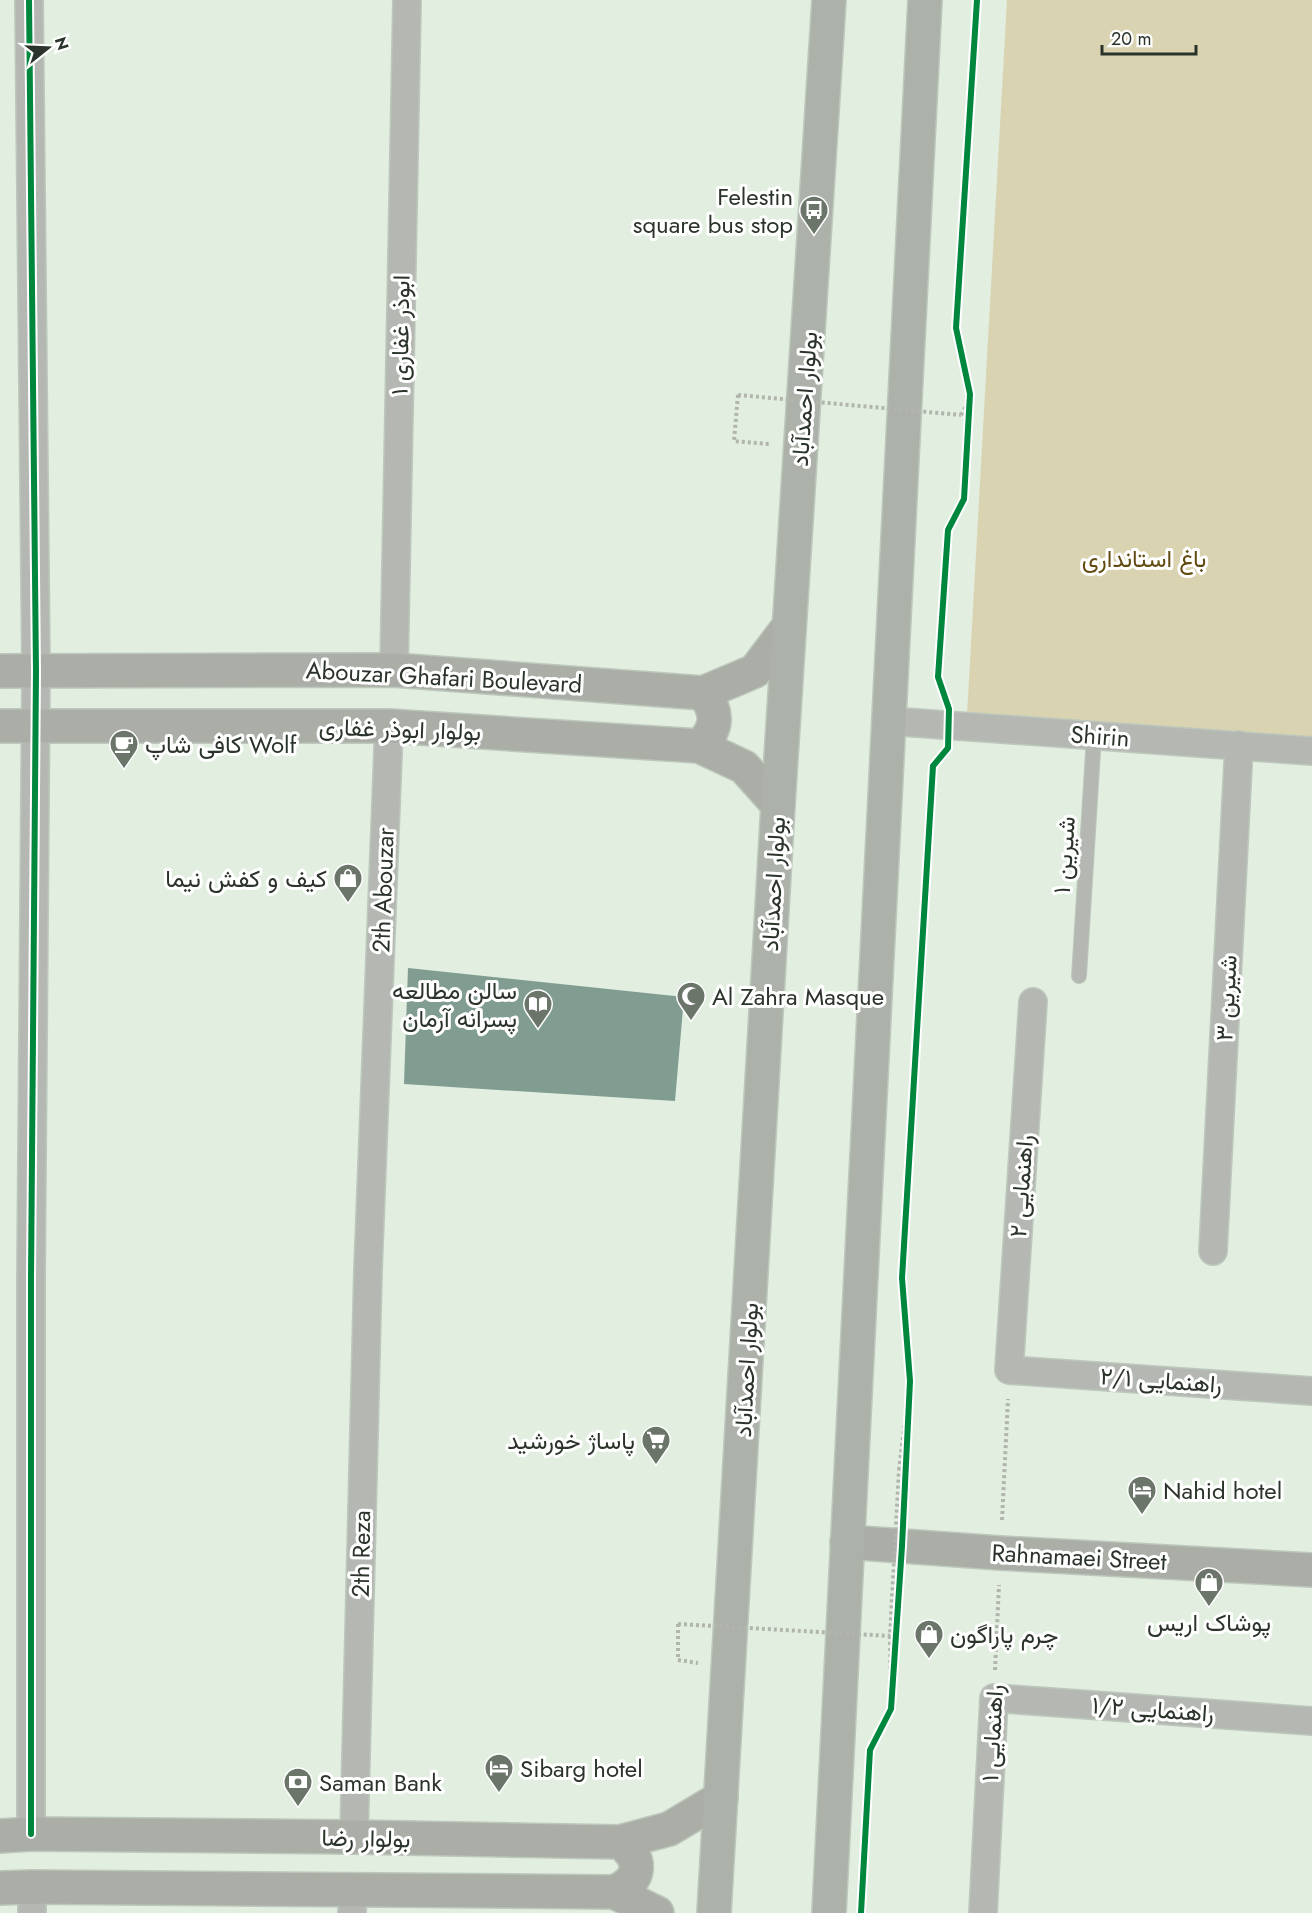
<svg xmlns="http://www.w3.org/2000/svg" width="1312" height="1913" font-family="Jost,Vazirmatn,sans-serif">
	<style>
		.green { fill: #dad3b1 }
		.building { fill: #819d92 }
		.lines { fill: none; stroke-linecap: round; stroke-linejoin: round }
		.lane-casing { stroke: #bdc8bc; stroke-width: 16 }
		.street-casing { stroke: #bdc8bc; stroke-width: 30 }
		.secondary-casing { stroke: #bdc8bc; stroke-width: 36 }
		.primary-casing { stroke: #bdc8bc; stroke-width: 36 }
		.path { stroke: #b1b5ae; stroke-width: 4; stroke-dasharray: 3 3; stroke-linecap: butt }
		.lane { stroke: #b5b8b2; stroke-width: 14 }
		.street { stroke: #b5b8b2; stroke-width: 27 }
		.secondary { stroke: #abada7; stroke-width: 33 }
		.primary { stroke: #acb2a9; stroke-width: 33 }
		.path-bridge { stroke: #b1b5ae; stroke-width: 4; stroke-dasharray: 3 3; stroke-linecap: butt }
		.cycleway-casing { stroke: #fff; stroke-width: 10 }
		.cycleway { stroke: #00873e; stroke-width: 6 }
		.labels { text-anchor: middle; dominant-baseline: central; stroke-width: 6; stroke-linejoin: round; paint-order: stroke }
		.poi-label { font-size: 24px; fill: #2b342a; stroke: #fff; text-anchor: start }
		.street-label { font-size: 24px; fill: #2b342a; stroke: #fff }
		.park-label { font-size: 24px; fill: #624b11; stroke: #fff }
	</style>
	<rect width="100%" height="100%" fill="#e1eee0"/>
	<!-- green -->
	<path class="green" d="M1007 0H1312V738L967 715Z"/>
	<!-- building -->
	<path class="building" d="M408 968 684 997 675 1101 404 1084Z"/>
	<g class="lines">
		<!-- lane casing -->
		<g class="lane-casing">
			<path id="lane" d="M1079 976 1094 736"/>
		</g>
		<!-- street casing -->
		<g class="street-casing">
			<path id="street" d="M29 0 36 671 31 1278V1834
				M394 670 407 0
				M888 721 1312 751
				M1033 1002 1009 1370 1312 1391
				M1213 1251 1239 745
				M354 1837 368 1270 389 726
				M32 1887V1913
				M352 1913 353 1890
				M983 1913 994 1698 1312 1721"/>
		</g>
		<!-- secondary casing -->
		<g class="secondary-casing">
			<path id="secondary" d="M0 671 394 670 703 693 755 671 789 626
				M0 726H389L699 746 744 767 778 805
				M699 746C718 730 719 712 703 693
				M847 1542 1000 1553 1312 1570
				M0 1836 31 1834 354 1837 620 1842 669 1829 721 1798
				M0 1888 32 1887 614 1892 657 1913
				M614 1892C641 1881 644 1860 620 1842"/>
		</g>
		<!-- primary casing -->
		<g class="primary-casing">
			<path id="primary" d="M714 1913 778 805 829 0
				M829 1913 925 0"/>
		</g>
		<!-- path -->
		<path class="path" d="M738 395 734 441 769 444
			M961 415 969 401
			M899 1470 910 1381
			M1002 1520 1008 1399
			M678 1624V1660L698 1663
			M890 1636 891 1709
			M995 1670 999 1585"/>
		<!-- lane -->
		<use href="#lane" class="lane"/>
		<!-- street -->
		<use href="#street" class="street"/>
		<!-- secondary -->
		<use href="#secondary" class="secondary"/>
		<!-- primary -->
		<use href="#primary" class="primary"/>
		<!-- path-bridge -->
		<path class="path-bridge" d="M738 395 961 415
			M678 1624 890 1636 899 1470"/>
		<!-- cycleway casing -->
		<g class="cycleway-casing">
			<path id="cycleway" d="M29 0 36 671 31 1278V1834
				M861 1913 870 1750 891 1709 902 1546 910 1381 902 1278 933 766 948 748 949 709 938 677 948 530 964 499 970 394 956 328 977 0"/>
		</g>
		<!-- cycleway -->
		<use href="#cycleway" class="cycleway"/>
	</g>
	<!-- icons -->
	<defs>
		<g id="bus-pin" transform="scale(1.5)"><path d="M0 17L-7.5 6A9.5 9.5 0 1 1 7.5 6Z" fill="#6b756a" stroke="#fff"/><path d="M-5-6H5V4H4V6H2V4H-2V6H-4V4H-5ZM-3.5-4V0h7V-4ZM-3.5 1.2v1.5H-2V1.2ZM2 1.2v1.5H3.5V1.2Z" fill="#fff"/></g>
		<g id="cafe-pin" transform="scale(1.5)"><path d="M0 17L-7.5 6A9.5 9.5 0 1 1 7.5 6Z" fill="#6b756a" stroke="#fff"/><path d="M-5.5-4.5H6V0H3Q3 3.5 0 3.5H-2.5Q-5.5 3.5-5.5 0ZM3-3.2v2h1.7v-2ZM-6 4.5H4V6H-6Z" fill="#fff"/></g>
		<g id="shop-pin" transform="scale(1.5)"><path d="M0 17L-7.5 6A9.5 9.5 0 1 1 7.5 6Z" fill="#6b756a" stroke="#fff"/><path d="M-5-2.5h2.3a2.7 3.5 0 0 1 5.4 0H5L5.5 6h-11ZM-1.5-2.5h3a1.5 2.3 0 0 0-3 0Z" fill="#fff"/></g>
		<g id="mosque-pin" transform="scale(1.5)"><path d="M0 17L-7.5 6A9.5 9.5 0 1 1 7.5 6Z" fill="#6b756a" stroke="#fff"/><path d="M3.5-4.9A6 6 0 1 0 3.5 4.9A5 5 0 1 1 3.5-4.9Z" fill="#fff"/></g>
		<g id="library-pin" transform="scale(1.5)"><path d="M0 17L-7.5 6A9.5 9.5 0 1 1 7.5 6Z" fill="#6b756a" stroke="#fff"/><path d="M-6-4Q-3-5.5-.7-3.5V5Q-3 3-6 4ZM6-4Q3-5.5 .7-3.5V5Q3 3 6 4Z" fill="#fff"/></g>
		<g id="supermarket-pin" transform="scale(1.5)"><path d="M0 17L-7.5 6A9.5 9.5 0 1 1 7.5 6Z" fill="#6b756a" stroke="#fff"/><path d="M-6-5.5h2.5l.6 2H6L4.5 2H-2.5L-4.4-4H-6ZM-1.5 3.2a1.3 1.3 0 1 0 .1 0ZM3 3.2a1.3 1.3 0 1 0 .1 0Z" fill="#fff"/></g>
		<g id="hotel-pin" transform="scale(1.5)"><path d="M0 17L-7.5 6A9.5 9.5 0 1 1 7.5 6Z" fill="#6b756a" stroke="#fff"/><path d="M-6-4.5h1.5V1H6V5H4.5V3h-9V5H-6ZM-4 0a1.8 1.8 0 1 1 3.6 0ZM.5 0V-2.5h3Q6-2.5 6 0Z" fill="#fff"/></g>
		<g id="bank-pin" transform="scale(1.5)"><path d="M0 17L-7.5 6A9.5 9.5 0 1 1 7.5 6Z" fill="#6b756a" stroke="#fff"/><path d="M-6-4H6V4H-6ZM0-2.3a2.3 2.3 0 1 0 0 4.6a2.3 2.3 0 1 0 0-4.6Z" fill="#fff"/></g>
	</defs>
	<g fill-rule="evenodd">
		<use href="#bus-pin" x="814" y="210"/>
		<use href="#cafe-pin" x="124" y="744"/>
		<use href="#shop-pin" x="348" y="878"/>
		<use href="#mosque-pin" x="691" y="996"/>
		<use href="#library-pin" x="538" y="1004"/>
		<use href="#supermarket-pin" x="656" y="1440"/>
		<use href="#hotel-pin" x="1142" y="1490"/>
		<use href="#shop-pin" x="1209" y="1582"/>
		<use href="#shop-pin" x="929" y="1634"/>
		<use href="#hotel-pin" x="499" y="1768"/>
		<use href="#bank-pin" x="298" y="1782"/>
	</g>
	<g class="labels">
		<!-- poi labels -->
		<g class="poi-label">
			<text x="793" y="196" text-anchor="end">Felestin<tspan x="793" dy="28">square bus stop</tspan></text>
			<text x="145" y="744">کافی شاپ Wolf</text>
			<text x="327" y="878" text-anchor="end">کیف و کفش نیما</text>
			<text x="517" y="990" text-anchor="end">سالن مطالعه<tspan x="517" dy="28">پسرانه آرمان</tspan></text>
			<text x="712" y="996">Al Zahra Masque</text>
			<text x="635" y="1440" text-anchor="end">پاساژ خورشید</text>
			<text x="1163" y="1490">Nahid hotel</text>
			<text x="1209" y="1622" text-anchor="middle">پوشاک اریس</text>
			<text x="950" y="1634">چرم پاراگون</text>
			<text x="520" y="1768">Sibarg hotel</text>
			<text x="319" y="1782">Saman Bank</text>
		</g>
		<!-- street labels -->
		<g class="street-label">
			<text transform="translate(400 335) rotate(-89)">ابوذر غفاری ۱</text>
			<text transform="translate(804 399) rotate(-86)">بولوار احمدآباد</text>
			<text transform="translate(444 677) rotate(3)">Abouzar Ghafari Boulevard</text>
			<text transform="translate(400 729) rotate(2)">بولوار ابوذر غفاری</text>
			<text transform="translate(1100 736) rotate(4)">Shirin</text>
			<text transform="translate(1064 855) rotate(-86)">شیرین ۱</text>
			<text transform="translate(773 884) rotate(-87)">بولوار احمدآباد</text>
			<text transform="translate(383 890) rotate(-88)">2th Abouzar</text>
			<text transform="translate(1226 998) rotate(-87)">شیرین ۳</text>
			<text transform="translate(1021 1186) rotate(-86)">راهنمایی ۲</text>
			<text transform="translate(746 1370) rotate(-87)">بولوار احمدآباد</text>
			<text transform="translate(1161 1380) rotate(4)">راهنمایی ۲/۱</text>
			<text transform="translate(361 1554) rotate(-89)">2th Reza</text>
			<text transform="translate(1079 1557) rotate(3)">Rahnamaei Street</text>
			<text transform="translate(1153 1709) rotate(4)">راهنمایی ۱/۲</text>
			<text transform="translate(992 1733) rotate(-87)">راهنمایی ۱</text>
			<text transform="translate(366 1838) rotate(1)">بولوار رضا</text>
		</g>
		<!-- park labels -->
		<g class="park-label">
			<text x="1144" y="558">باغ استانداری</text>
		</g>
	</g>
	<!-- north arrow -->
	<g transform="translate(48 48) rotate(72)" stroke="#ffffff" stroke-width="4.5" paint-order="stroke">
	<path d="M0-4.5L10 22L0 15L-10 22Z" fill="#2b342a"/>
	<text y="-9" font-size="16" font-weight="bold" text-anchor="middle" fill="#2b342a">N</text>
	</g>
	<!-- scale -->
	<path d="M1102 45v9h94v-9" fill="none" stroke="#2b342a" stroke-width="3"/>
	<text x="1111" y="45" font-size="18" fill="#2b342a" stroke="#ffffff" stroke-width="4.5" paint-order="stroke">20 m</text>
</svg>
